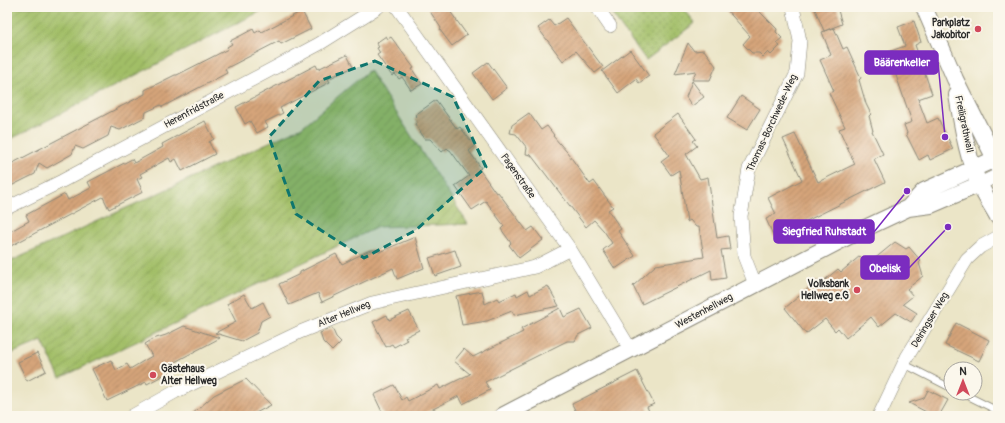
<svg xmlns="http://www.w3.org/2000/svg" width="1005" height="423" font-family="Pangolin,sans-serif">
	<style>
		.grass { fill: url(#grass-dots); stroke: #667448 }
		.garden { fill: url(#garden-furrows); stroke: #667448 }
		.building { fill: url(#building-hatch) }
		.lines { fill: none; stroke-linecap: round; stroke-linejoin: round }
		.service-casing { stroke: #8b8879; stroke-width: 8 }
		.minor-casing { stroke: #8b8879; stroke-width: 14 }
		.tertiary-casing { stroke: #8b8879; stroke-width: 18 }
		.service { stroke: #fff; stroke-width: 6 }
		.minor { stroke: #fff; stroke-width: 13 }
		.tertiary { stroke: #fff; stroke-width: 16 }
		.marked { fill: #0f766e; fill-opacity: 0.2; stroke: #0f766e; stroke-width: 3; stroke-dasharray: 8 5; stroke-linejoin: round }
		.poi-dot { fill: #d1495b; stroke: #fbf7ec; stroke-width: 1.5 }
		.labels { text-anchor: middle; dominant-baseline: central; stroke-width: 4; stroke-linejoin: round; paint-order: stroke }
		.poi-label { font-size: 10px; font-weight: bold; fill: #2b2b2b; stroke: #fbf7ec; text-anchor: end }
		.street-label { font-size: 10px; fill: #2b2b2b; stroke: #fbf7ec }
		.leader { fill: none; stroke: #7b2cbf; stroke-width: 1.5 }
		.callout-dot { fill: #7b2cbf; stroke: #fbf7ec; stroke-width: 1.5 }
		.callout { fill: #7b2cbf; stroke: #7b2cbf; stroke-width: 1.5 }
		.callout-label { font-size: 11px; text-anchor: middle; font-weight: bold; fill: #fff }
	</style>
	<defs>
		<pattern id="grass-dots" width="8" height="8" patternUnits="userSpaceOnUse"><rect width="8" height="8" fill="#a1be66"/><path d="M2 2h.1M6 6h.1" fill="none" stroke="#839b54" stroke-width="1.8" stroke-linecap="round"/></pattern>
		<pattern id="garden-furrows" width="10" height="10" patternUnits="userSpaceOnUse"><rect width="10" height="10" fill="#a1be66"/><path d="M-1 1l2-2M0 10L10 0M9 11l2-2" fill="none" stroke="#839b54"/></pattern>
		<pattern id="building-hatch" width="6" height="6" patternUnits="userSpaceOnUse"><rect width="6" height="6" fill="#d5a47a"/><path d="M-1 1l2-2M0 6l6-6M5 7l2-2" fill="none" stroke="#ad8664"/></pattern>
	</defs>
	<rect width="100%" height="100%" fill="#fbf7ec"/>
	<filter id="ink" filterUnits="userSpaceOnUse"><feTurbulence type="fractalNoise" baseFrequency=".025" numOctaves="2"/><feDisplacementMap in="SourceGraphic" scale="8" xChannelSelector="R" yChannelSelector="G"/><feConvolveMatrix kernelMatrix="1 2 1 2 8 2 1 2 1" color-interpolation-filters="sRGB"/></filter>
	<filter id="wash" filterUnits="userSpaceOnUse"><feTurbulence type="fractalNoise" baseFrequency=".012" numOctaves="4" result="noise"/><feDisplacementMap in="SourceGraphic" scale="16" xChannelSelector="R" yChannelSelector="G"/><feGaussianBlur stdDeviation="0.9" result="paint"/><feColorMatrix in="noise" values="0 0 0 0 0 0 0 0 0 0 0 0 0 0 0 0 0 1.4 0 .05"/><feComposite in="paint" operator="in"/></filter>
	<g filter="url(#wash)">
		<rect width="100%" height="100%" fill="#ebe5c7"/>
		<!-- grass -->
		<path class="grass" d="M611 7H683L695 23 646 60 608 9Z"/>
		<!-- garden -->
		<path class="garden" d="M14 7H269L7 141V11Z
			M369 70 468 224 378 227 60 378 42 341 8 355 7 263 302 127Z"/>
		<g id="blocks">
			<!-- building -->
			<path class="building" d="M427 7H447L467 35 452 46 440 30 441 28Z
				M724 7H755L777 29 776 32 782 38 776 43 780 46 771 55 768 52 763 57 759 53H752L743 44 750 36Z
				M814 7H837L842 24 824 31Z
				M302 11 311 29 281 44 279 41 225 69 227 73 162 107 161 105 146 112 145 117 120 130 111 127 108 136 83 149 75 146 72 154 47 168 39 163 35 174 7 188V166L145 94V90L175 75H177L228 49 227 47 232 44 230 41 242 35 253 29 255 33 260 30 262 32Z
				M566 18 603 67 595 73 576 51 563 61 538 28 549 20 554 26Z
				M914 21 921 42 915 45 932 94 918 99 927 123 938 118 953 149 930 160 928 155 919 160 906 134 907 133 904 125 912 122 888 52 905 46 898 27Z
				M834 28 843 49 847 47 861 78 859 80 866 104 871 114 869 116 873 131H872L883 154 874 159 885 182 774 237 766 219 776 214 768 198 802 180 783 139 795 134 818 182 855 164 839 129 845 127 829 93 834 91 820 60 831 55 822 32Z
				M386 36 388 39 391 37 414 68 412 69 422 84 411 90 402 77 399 79 395 74 392 76 377 55 380 53 377 48 379 47 376 43Z
				M688 43 694 51 704 50 716 66 710 80H692L696 71 675 74Z
				M630 50 649 76 639 83 636 79 618 93 602 71Z
				M347 55 353 67 328 79 330 82 280 108 283 113 265 122 268 127 257 133 250 121 245 124 236 107 316 65 318 69Z
				M488 62 507 88 492 99 473 73Z
				M692 81 704 97 692 106 686 97Z
				M741 96 760 109 747 130 727 118Z
				M436 100 457 129 460 127 475 146 469 151 481 168 479 169 496 193 498 192 527 231 533 227 543 240 519 258 509 245 511 243 501 229 504 226 486 201 472 210 455 186 469 176 450 150H449L447 148 442 152 430 139H425L415 124 417 123 415 119 417 117 415 115Z
				M529 113 541 130 547 126 554 135 553 136 567 152 590 184 594 181 613 207 608 210 621 229 618 231 635 256 615 269 603 250 612 243 604 231 594 220 586 227 531 155 526 154 527 148 516 134 510 133 512 125Z
				M678 114 696 139 693 141 697 146 686 154 700 179 708 177 717 238 728 236 730 249 721 250 726 278 712 280 711 270 642 304 633 286 656 265 704 257 699 227H696L690 220 687 222 679 170 671 175 661 161 669 155 653 133Z
				M205 121 214 139 209 142 215 154 182 171 176 159 171 162 169 158 140 174 142 177 137 179 143 192 109 209 103 197 7 248V233L29 221 26 215 65 194 68 200 91 188 88 182 132 159 134 163 163 147 162 144Z
				M415 237 424 268 397 279 393 268 322 302 318 293 289 305 279 284 300 274V272L336 254 342 264 370 250H378L379 252Z
				M895 242 906 249 909 247 921 261 919 263 923 276 907 289 913 296 903 304 917 313 911 322 896 313 879 327 871 317 846 338 838 328 835 331 825 319 806 334 785 308 817 281 820 284 838 269 841 272 860 256 867 265Z
				M455 250 461 267 435 276 429 258Z
				M548 286 559 306 514 315 512 311 487 321 462 325 456 296 482 291 485 304 497 298 499 301 516 293 517 296 528 290 530 295Z
				M244 294 252 308 263 302 270 316 261 321 257 333 242 341 215 333 236 322 227 304Z
				M560 308 564 317 581 309 592 328 578 335 575 341H567L485 382 490 390 463 404 459 396 419 416H384L374 395 394 385 402 400 406 397 408 401 438 385 440 389 470 374 454 361 464 349 473 357 523 332 521 329Z
				M409 311 419 330 405 337 407 340 394 347 392 344 386 347 373 322 387 315 389 320Z
				M956 323 989 340 979 361 945 345Z
				M184 326 220 338 171 364 174 369 164 375 147 384 146 382 107 401 92 369 111 360 116 370 127 364 130 369 152 356 145 344 153 339 166 335Z
				M332 328 336 337 341 342 332 351 323 342 320 333Z
				M37 353 46 371 27 381 18 362Z
				M637 371 654 404 647 407 649 411 639 416H578L572 404Z
				M246 379 271 405 250 416H190L214 395Z
				M928 390 948 400 939 416H934L909 403 924 398Z"/>
		</g>
	</g>
	<g filter="url(#ink)">
		<use href="#blocks" fill-opacity="0" stroke="#8b8879" stroke-width="1"/>
		<g class="lines">
			<!-- service casing -->
			<g class="service-casing">
				<path id="service" d="M904 364 951 388
					M962 393 998 411"/>
			</g>
			<!-- minor casing -->
			<g class="minor-casing">
				<path id="minor" d="M397 7 570 249 631 350
					M597 7 610 26
					M980 184 998 175
					M7 208 62 181 319 44 378 7
					M755 284 744 256 741 216 749 169 797 73 800 41 793 7
					M132 416 175 392 300 332 372 303 535 267 570 249
					M879 416 907 357 967 259 980 247 998 237"/>
			</g>
			<!-- tertiary casing -->
			<g class="tertiary-casing">
				<path id="tertiary" d="M924 7 955 79 995 159 998 167
					M957 95C962 123 967 159 980 185 985 196 992 206 998 217
					M908 208 924 191 995 159
					M502 416 857 232 908 208 931 205 980 184"/>
			</g>
			<!-- service -->
			<use href="#service" class="service"/>
			<!-- minor -->
			<use href="#minor" class="minor"/>
			<!-- tertiary -->
			<use href="#tertiary" class="tertiary"/>
		</g>
	</g>
	<!-- marked area -->
	<path class="marked" d="M375 61 453 97 486 167 416 230 364 258 296 214 269 137 319 81Z"/>
	<!-- markers -->
	<g class="poi-dot">
		<circle cx="978" cy="29" r="4"/>
		<circle cx="857" cy="290" r="4"/>
		<circle cx="153" cy="375" r="4"/>
	</g>
	<g class="labels">
		<!-- poi labels -->
		<g class="poi-label">
			<text x="970" y="23">Parkplatz<tspan x="970" dy="12">Jakobitor</tspan></text>
			<text x="849" y="284">Volksbank<tspan x="849" dy="12">Hellweg e.G</tspan></text>
			<text x="161" y="369" text-anchor="start">Gästehaus<tspan x="161" dy="12">Alter Hellweg</tspan></text>
		</g>
		<!-- street labels -->
		<g class="street-label">
			<text transform="translate(194 110) rotate(-28)">Herenfridstraße</text>
			<text transform="translate(772 123) rotate(-65)">Thomas-Borchwede-Weg</text>
			<text transform="translate(964 124) rotate(78)">Freiligrathwall</text>
			<text transform="translate(518 176) rotate(55)">Pagenstraße</text>
			<text transform="translate(704 311) rotate(-28)">Westenhellweg</text>
			<text transform="translate(344 314) rotate(-22)">Alter Hellweg</text>
			<text transform="translate(930 320) rotate(-59)">Deiringser Weg</text>
		</g>
	</g>
	<!-- callouts -->
	<path class="leader" d="M945 137L938 62M907 191L874 232M948 227L909 268"/>
	<g class="callout-dot">
		<circle cx="945" cy="137" r="4"/>
		<circle cx="907" cy="191" r="4"/>
		<circle cx="948" cy="227" r="4"/>
	</g>
	<g class="callout">
		<rect x="865" y="51" width="73" height="23" rx="4"/>
		<rect x="774" y="220" width="100" height="23" rx="4"/>
		<rect x="861" y="256" width="48" height="23" rx="4"/>
	</g>
	<g class="callout-label">
		<text x="902" y="66">Bäärenkeller</text>
		<text x="824" y="235">Siegfried Ruhstadt</text>
		<text x="885" y="272">Obelisk</text>
	</g>
	<!-- margin -->
	<rect width="1005" height="423" fill="none" stroke="#fbf7ec" stroke-width="24"/>
	<!-- north arrow -->
	<g transform="translate(963 381)"><circle r="19" fill="#fbf7ec" stroke="#a8a59f"/>
	<path d="M0-3L7 15L0 10L-7 15Z" fill="#d1495b"/>
	<text y="-6" font-size="11" font-weight="bold" text-anchor="middle" fill="#2b2b2b">N</text>
	</g>
</svg>
